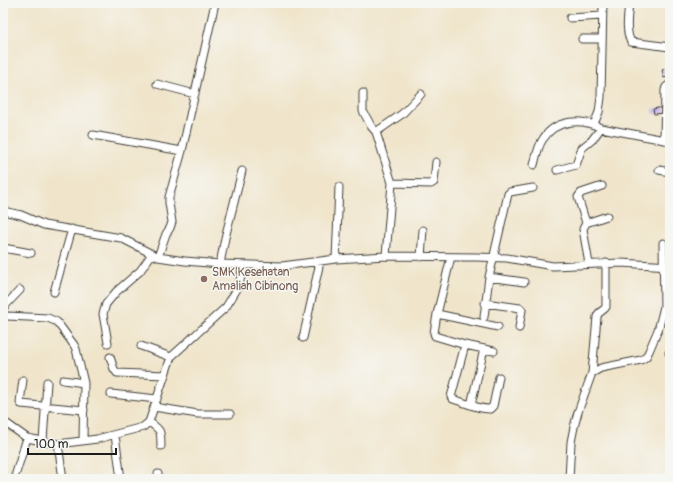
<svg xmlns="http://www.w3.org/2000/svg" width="673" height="482" font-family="Pangolin,sans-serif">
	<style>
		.building { fill: #c5b5ec }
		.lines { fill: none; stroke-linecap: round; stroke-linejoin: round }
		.minor-casing { stroke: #3c3a36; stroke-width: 9 }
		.minor { stroke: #fff; stroke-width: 7 }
		.education-dot { fill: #8d6e63; stroke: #f6f6f2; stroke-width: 1.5 }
		.labels { text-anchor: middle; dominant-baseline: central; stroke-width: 3; stroke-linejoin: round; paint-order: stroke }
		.education-label { font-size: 12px; fill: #785e54; stroke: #f6f6f2; text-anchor: start }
	</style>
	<rect width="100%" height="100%" fill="#f6f6f2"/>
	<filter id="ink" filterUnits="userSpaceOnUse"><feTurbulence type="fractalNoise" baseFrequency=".025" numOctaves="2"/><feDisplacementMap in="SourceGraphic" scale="8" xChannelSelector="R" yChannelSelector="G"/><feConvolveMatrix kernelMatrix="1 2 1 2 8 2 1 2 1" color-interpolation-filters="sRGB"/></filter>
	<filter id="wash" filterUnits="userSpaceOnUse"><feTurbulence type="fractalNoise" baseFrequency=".012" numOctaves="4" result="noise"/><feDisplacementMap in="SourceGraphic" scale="16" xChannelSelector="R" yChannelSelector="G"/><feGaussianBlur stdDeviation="0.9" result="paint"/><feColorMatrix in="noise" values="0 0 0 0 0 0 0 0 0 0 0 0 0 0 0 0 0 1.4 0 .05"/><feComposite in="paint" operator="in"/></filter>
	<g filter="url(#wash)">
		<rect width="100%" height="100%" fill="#f0e5cb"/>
		<g id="blocks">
			<!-- building -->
			<path class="building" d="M670 68V76L664 78 662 70Z
				M664 107 665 113 654 114 653 109Z"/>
		</g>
	</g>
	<g filter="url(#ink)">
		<use href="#blocks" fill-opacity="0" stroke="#3c3a36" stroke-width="1"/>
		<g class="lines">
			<!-- minor casing -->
			<g class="minor-casing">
				<path id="minor" d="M629 3C628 15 625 31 631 42L670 47
					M570 18 602 16
					M582 39H602
					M157 84 195 94
					M363 93V111L371 126 376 132 392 183 386 256
					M594 124 599 112 601 97 603 3
					M376 132 402 114 421 94
					M93 135 182 151
					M664 139 665 90 666 87 670 84
					M534 165C536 157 538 146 543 139 556 119 582 118 601 128L670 141
					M557 170 576 165 582 148 592 140 601 128
					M659 170 670 172
					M392 183 431 184 434 182 436 162
					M3 211 21 215 44 225 121 238 158 257 185 261 220 264 282 266 336 259 386 256 476 257 507 258 553 266 621 263 670 266
					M586 223 607 216
					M3 248 31 253
					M158 257 166 234 170 228 172 222 169 203V197L182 151 215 3
					M421 257 423 230
					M451 257 437 314 434 333 435 336 465 345 451 397 453 399C463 402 480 410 490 409L493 406 499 377
					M336 259 339 187
					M220 264 225 238 242 171
					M589 264 583 229 586 223 578 197 581 193 602 186
					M489 277 524 282
					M54 292 72 229
					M485 303 520 308 522 310 519 328
					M3 308 20 290
					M437 314 498 327
					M3 315 7 316 48 318 57 322 74 345 76 349 84 383 83 441
					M484 317 489 277 508 194 510 192 533 188
					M303 338 320 262
					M108 343 103 314 106 304 116 292 140 271 152 254
					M465 345 494 351
					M141 346 171 357
					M669 353 670 354
					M110 357 114 369 117 373 165 375
					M592 373 601 368 641 360 646 357 649 351 658 330 662 315 664 306 663 243
					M23 380 20 402 21 404 84 410
					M63 380 84 383
					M111 394 157 399
					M471 405 484 349
					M154 407 198 414H230
					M3 421 27 438 58 444 97 439 143 427 149 422 151 416 171 357 226 307 239 286 243 265
					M149 422C161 430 161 431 161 446
					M115 435 121 479
					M43 441 47 382
					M58 444 63 479
					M16 473 27 438
					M158 479V474
					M569 479 571 442 574 427 578 412 592 373 597 317C598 311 604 311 606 307V263"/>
			</g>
			<!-- minor -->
			<use href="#minor" class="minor"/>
		</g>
	</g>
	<!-- markers -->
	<circle class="education-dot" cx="204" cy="279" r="4"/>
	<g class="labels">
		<!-- education labels -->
		<g class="education-label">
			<text x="212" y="272">SMK Kesehatan<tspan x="212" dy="14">Amaliah Cibinong</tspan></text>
		</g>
	</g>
	<!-- margin -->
	<rect width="673" height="482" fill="none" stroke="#f6f6f2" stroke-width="16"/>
	<!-- scale -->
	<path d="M28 448v6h88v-6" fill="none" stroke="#1c1c1c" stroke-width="2"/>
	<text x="34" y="448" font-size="12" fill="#1c1c1c" stroke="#f6f6f2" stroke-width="3" paint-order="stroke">100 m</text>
</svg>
